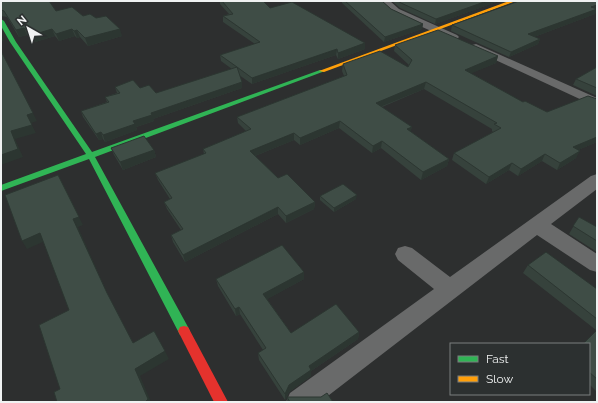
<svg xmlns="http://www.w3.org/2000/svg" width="598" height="403" font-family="Raleway,sans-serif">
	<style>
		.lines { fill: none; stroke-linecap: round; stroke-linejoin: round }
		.street { fill: #696a6a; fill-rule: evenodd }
		.fast { fill: #30b455; fill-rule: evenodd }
		.slow { fill: #ff9f0a; fill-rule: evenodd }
		.jam { fill: #e5322d; fill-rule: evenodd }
		.wall { fill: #36423c }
		.shaded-wall { fill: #2c3631 }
		.building { fill: #3f4d46; stroke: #2c3631 }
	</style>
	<rect width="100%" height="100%" fill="#2d2f2f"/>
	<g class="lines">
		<!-- street -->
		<path class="street" d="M379 1H390L399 9 457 35 459 37 457 39H449L391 13Z
			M476 44 597 98V107L472 49 470 47 472 45Z
			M597 174V189L551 224 597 254V272L590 270 537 235 320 402H286L290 393 434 289 398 260 395 254 398 248 405 246 412 248 450 277 591 176Z"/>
		<!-- fast -->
		<path class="fast" d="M1 19 4 21 16 42 92 152 320 70 325 71 95 157 188 327 190 331 188 335 184 336 180 335 89 159 1 191V185L86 154 10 42 1 26Z"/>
		<!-- slow -->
		<path class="slow" d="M509 1H516L324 72 319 71Z"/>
		<!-- jam -->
		<path class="jam" d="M184 326 188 327 228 402H214L178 331 180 327Z"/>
	</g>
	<!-- wall -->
	<path class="wall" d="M1 1 96 18 122 36 88 46 80 37 77 38 75 36 59 41 55 36 35 42 27 35 19 37 7 17 1 16Z
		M220 1H263L270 8 365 49 338 59 336 55 252 84 239 75 242 82V88L153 119 154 121 136 127 137 130 105 142 103 139 99 140 83 117 81 111 107 102 105 97 117 93 115 87 140 88 156 93 232 69 221 61 220 55 255 44 223 22V16L229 14 220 4Z
		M342 1H382L391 9 423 24 422 29 384 42 342 3Z
		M392 1H499L435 24 400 8Z
		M597 1V9H596H597L595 14 534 37 540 39 538 44 509 57 451 31 452 25Z
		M395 45 498 56 496 63 471 73 523 102 547 112 597 99V142L578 150 576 158 557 170 542 161 518 176 509 170 486 184 452 160 454 153 493 132 492 131V129L424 89 382 107 412 127 410 131 449 159 447 166 421 180 381 148 372 153 339 128 300 145 294 140 255 156 278 178 315 202 314 209 286 223 278 214 185 262 173 242 171 235 181 230 167 209 164 202 170 199 158 180 155 173 204 154 203 149 246 131 238 123 237 117 344 76 342 71 343 64 408 67 409 65 394 51Z
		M597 67V96L573 85 576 79Z
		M111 148 154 150 156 157 123 170 114 155Z
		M320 196 356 199 334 212 320 200Z
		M579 217 597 227V252L569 234Z
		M528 265 597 289V392L589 384V344L596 330 523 273Z
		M216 279H304L267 299 291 333 359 332 358 339 311 371V376L289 392 285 400 259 360 258 353 263 350 240 314 236 316 218 286Z
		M287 397 333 402H287Z"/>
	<!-- shaded-wall -->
	<path class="shaded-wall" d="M487 1H499L435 24 436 19Z
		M597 5V9L589 12 591 7Z
		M597 9 595 14 526 40 528 34Z
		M423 24 422 29 384 42 385 37Z
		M24 28 27 35 19 37 16 30Z
		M52 29 55 36 35 42 32 35Z
		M72 29 75 36 59 41 56 34Z
		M120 29 122 36 88 46 85 38Z
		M77 30 80 37 77 38 74 31Z
		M1 35 4 41 1 42Z
		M540 39 538 44 509 57 511 52Z
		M365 43V49L338 59V53Z
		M337 49 336 55 252 84V78Z
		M498 56 496 63 463 77 465 70Z
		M242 82V88L153 119 154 121 136 127 137 130 105 142 103 135 151 113Z
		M426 82 424 89 375 109 376 103Z
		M33 113 37 121 31 123 36 133 15 139 23 157 1 165V155L11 131 27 115Z
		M340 121 339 128 300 145V138Z
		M412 127 410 133 407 129Z
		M101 132 103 139 99 140 96 134Z
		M294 133V140L250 158V151Z
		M597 137V142L569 154 573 147Z
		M382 141 381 148 372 153 373 146Z
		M154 150 156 157 123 170 120 162Z
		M580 151 576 158 557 170 560 163Z
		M545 154 542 161 518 176 521 169Z
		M449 159 447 166 421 180 423 172Z
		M512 163 509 170 486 184 489 177Z
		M58 175 83 225 78 227 111 302 107 293 73 219Z
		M357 195 356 199 334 212V208Z
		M315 202 314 209 286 223V216Z
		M278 207V214L185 262 183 255Z
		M40 233 45 241 27 249 22 241Z
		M304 272V279L264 301 263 294Z
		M239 307 240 314 236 316 235 309Z
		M359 332 358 339 311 371V376L289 392 285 400V394L289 385 309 366Z
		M165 351 169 359 140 376 151 402H146L135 369Z"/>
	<!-- building -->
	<path class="building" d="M1 1H49L56 11 72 7 83 16 90 14 96 18 106 16 120 29 85 38 77 30 74 31 72 29 56 34 52 29 32 35 24 28 16 30 4 11 1 10Z
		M222 1H263L270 8 292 2 365 43 338 53 337 49 252 78 237 67 242 82 151 113 152 115 133 121 135 124 103 135 101 132 96 134 81 111 109 102 105 97 120 93 115 87 133 80 140 88 149 85 156 93 237 67 220 55 260 42 223 16 233 14Z
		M345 1H382L391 9 423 24 385 37Z
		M398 1H487L436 19 401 3Z
		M519 1H597V5L591 7 597 9 528 34 540 39 511 52 452 25Z
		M438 30 498 56 465 70 523 102 525 101 547 112 588 96 597 99V137L573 147 580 151 560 163 545 154 521 169 512 163 489 177 454 153 501 128 494 124 497 123 426 82 376 103 412 127 407 129 449 159 423 172 382 141 373 146 340 121 300 138 294 133 250 151 278 178 287 174 315 202 286 216 278 207 183 255 171 235 183 229 164 202 172 198 155 173 206 153 203 149 251 129 237 117 347 75 343 64 380 51 408 67 412 60 395 45Z
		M1 51 33 113 27 115 32 125 11 131 18 149 1 155Z
		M597 67V88L576 79Z
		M144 136 154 150 120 162 111 148Z
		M58 175 79 217 73 219 107 293 133 343 154 331 165 351 135 369 148 399 146 401V402H57L54 392 60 389 39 325 69 310 40 233 22 241 5 195Z
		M343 184 357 195 334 208 320 196Z
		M579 217 597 227V241L573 226Z
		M282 245 304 272 263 294 291 333 336 304 359 332 309 366 311 370 289 385 285 394 258 353 266 348 239 307 235 309 216 279Z
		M546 252 597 289V319L528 265Z
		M597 330V379L589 372V344H583Z
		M327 393 333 402H290L287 397H321Z"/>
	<!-- border -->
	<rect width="598" height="403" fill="none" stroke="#f0f2f2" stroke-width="4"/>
	<!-- legend -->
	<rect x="450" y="343" width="140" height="52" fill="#2c3030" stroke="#7a7e7e"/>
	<rect x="458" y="356" width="20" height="6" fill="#30b455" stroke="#7a7e7e"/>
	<text x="486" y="363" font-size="12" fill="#f0f2f2">Fast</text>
	<rect x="458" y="376" width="20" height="6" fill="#ff9f0a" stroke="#7a7e7e"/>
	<text x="486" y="383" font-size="12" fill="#f0f2f2">Slow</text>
	<!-- north arrow -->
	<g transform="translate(28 28) rotate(321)" stroke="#2c3030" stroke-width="3" paint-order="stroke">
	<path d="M0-3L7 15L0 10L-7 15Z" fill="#f0f2f2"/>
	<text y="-6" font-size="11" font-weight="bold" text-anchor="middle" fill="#f0f2f2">N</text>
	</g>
</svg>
